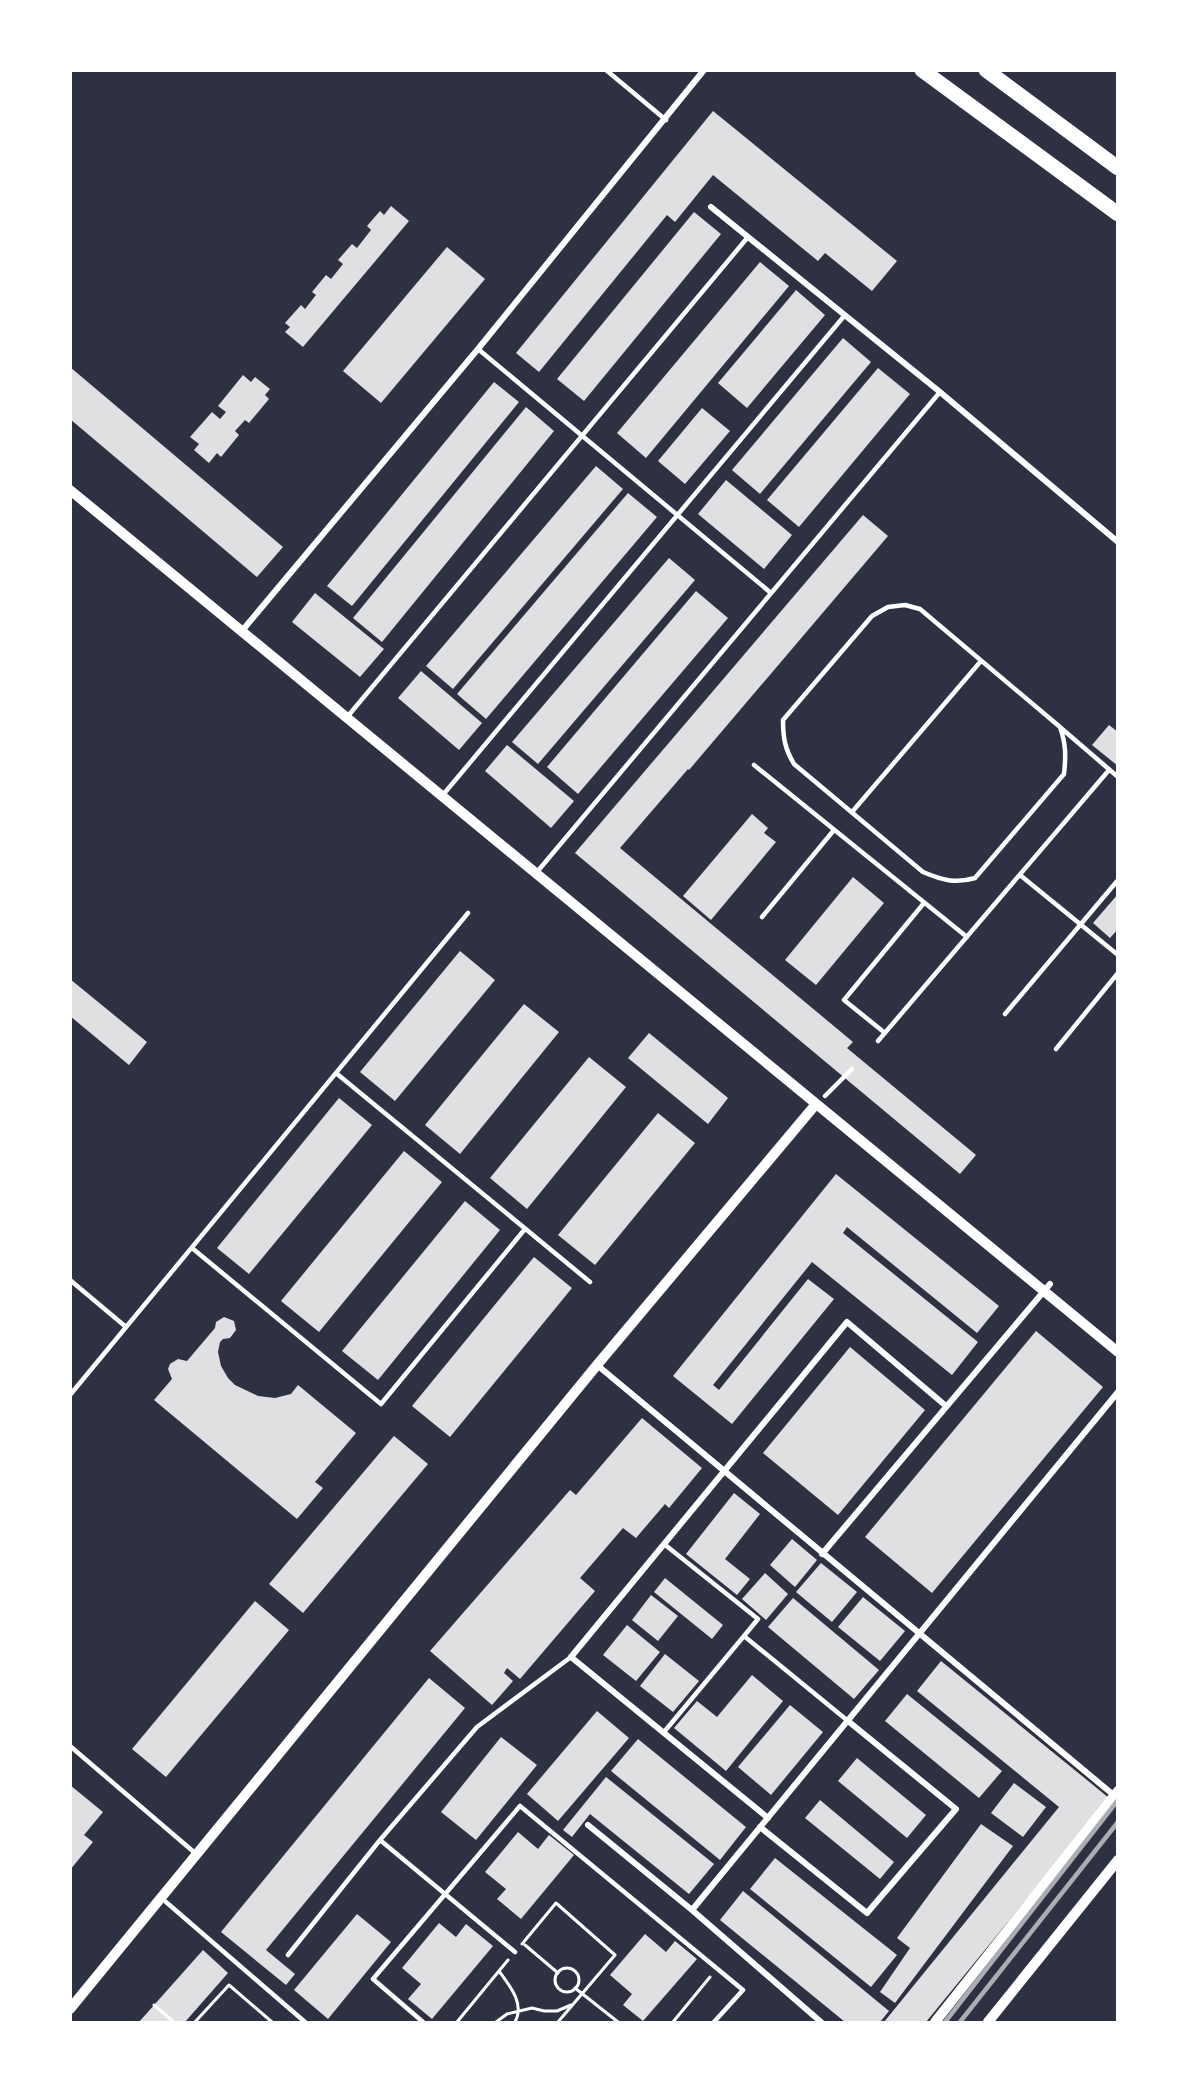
<svg xmlns="http://www.w3.org/2000/svg" width="1188" height="2093" font-family="'Roboto Condensed',sans-serif">
	<style>
		.building { fill: #e0e0e3 }
		.lines { fill: none; stroke-linecap: round; stroke-linejoin: round }
		.path { stroke: #fff; stroke-width: 3 }
		.service { stroke: #fff; stroke-width: 4.5 }
		.minor { stroke: #fff; stroke-width: 6 }
		.tertiary { stroke: #fff; stroke-width: 10 }
		.trunk { stroke: #fff; stroke-width: 15 }
		.rail { stroke: #abadb3; stroke-width: 4.5 }
	</style>
	<rect width="100%" height="100%" fill="#2d3142"/>
	<!-- building -->
	<path class="building" d="M713 111 897 261 872 291 825 253 818 261 713 175 675 222 667 215 539 372 516 353Z
		M391 206 409 221 303 347 285 332 290 327 285 323 301 305 305 309 316 295 312 292 326 275 331 279 343 264 338 260 352 244 357 248 371 230 367 226 380 211 384 215Z
		M694 212 721 234 584 401 557 379Z
		M447 247 485 279 381 403 343 371Z
		M760 262 789 286 646 458 617 433Z
		M796 290 825 315 747 408 718 383Z
		M843 338 871 362 760 494 732 470Z
		M70 367 283 547 257 577 70 419Z
		M878 368 910 394 799 527 767 500Z
		M243 375 251 382 255 377 270 389 265 395 269 399 249 423 245 420 235 431 239 435 221 457 217 453 209 463 194 450 199 444 190 437 212 412 220 419 226 412 218 406Z
		M494 382 519 402 352 606 327 586Z
		M526 407 554 431 382 642 353 618Z
		M702 408 730 431 685 484 658 461Z
		M596 466 623 489 453 689 426 666Z
		M726 480 792 535 764 569 698 514Z
		M628 493 657 517 486 719 457 694Z
		M863 515 888 536 689 770 688 769 620 848 853 1042 847 1048 976 1155 960 1174 575 853Z
		M669 558 695 580 538 764 512 742Z
		M696 591 728 618 578 794 547 767Z
		M315 593 384 649 360 677 292 622Z
		M421 671 482 723 459 750 398 698Z
		M1109 725 1118 732V766L1092 745Z
		M507 745 574 801 551 828 485 771Z
		M752 814 768 828 764 833 776 842 711 920 683 896Z
		M853 877 884 903 816 985 785 960Z
		M1118 894V929L1110 938 1093 923Z
		M460 951 495 980 395 1101 360 1072Z
		M70 979 147 1042 129 1065 70 1016Z
		M524 1004 559 1032 460 1154 425 1125Z
		M649 1033 728 1098 708 1124 628 1058Z
		M589 1057 626 1087 527 1209 490 1178Z
		M339 1098 372 1125 249 1274 217 1248Z
		M658 1113 695 1143 595 1265 558 1235Z
		M404 1151 442 1182 319 1332 281 1301Z
		M836 1174 999 1306 977 1333 847 1227 843 1233 978 1342 952 1375 812 1262 713 1385 719 1390 808 1279 834 1299 732 1424 673 1376Z
		M465 1201 500 1230 378 1380 342 1351Z
		M534 1257 572 1288 450 1437 412 1406Z
		M224 1317 234 1321 236 1330 230 1338 223 1339 220 1342 218 1352 221 1366 228 1378 235 1385 258 1396 275 1398 291 1394 298 1385 356 1433 315 1482 323 1488 297 1519 154 1400 172 1379 168 1369 170 1364 178 1359 187 1361 215 1328 216 1322Z
		M1036 1331 1103 1387 932 1593 865 1537Z
		M850 1347 925 1410 838 1515 763 1453Z
		M642 1418 702 1468 669 1508 665 1504 636 1538 623 1528 580 1578 595 1591 520 1679 507 1668 504 1673 513 1681 492 1705 430 1651 570 1490 576 1495Z
		M394 1436 428 1464 303 1613 269 1584Z
		M734 1493 760 1514 725 1559 750 1579 737 1595 686 1554Z
		M792 1539 817 1560 795 1587 770 1565Z
		M821 1563 857 1592 832 1622 796 1592Z
		M765 1573 788 1594 766 1620 742 1599Z
		M665 1578 723 1625 712 1639 654 1592Z
		M651 1595 678 1616 658 1641 632 1620Z
		M863 1597 905 1631 880 1661 838 1627Z
		M793 1598 879 1670 854 1699 768 1627Z
		M255 1601 289 1630 166 1777 132 1749Z
		M627 1625 660 1652 636 1681 603 1655Z
		M665 1654 699 1681 673 1712 640 1686Z
		M941 1661 1109 1798 926 2022H884L1059 1807 917 1691Z
		M752 1675 783 1701 726 1771 674 1728 697 1701 717 1717Z
		M429 1678 465 1708 266 1950 295 1974 286 1985 221 1932Z
		M907 1694 1002 1771 979 1798 885 1721Z
		M790 1705 823 1732 771 1795 738 1767Z
		M597 1711 629 1738 558 1821 527 1794Z
		M501 1737 537 1765 476 1840 441 1812Z
		M638 1739 746 1827 720 1860 611 1771Z
		M857 1758 926 1815 907 1838 838 1781Z
		M606 1777 714 1864 689 1894 590 1814 572 1837 563 1830Z
		M1014 1783 1046 1807 1023 1837 991 1813Z
		M70 1785 103 1812 84 1835 93 1842 70 1870Z
		M820 1800 894 1862 880 1879 805 1818Z
		M981 1824 1013 1846 895 2003 880 1992 910 1948 897 1938Z
		M518 1832 538 1849 549 1835 574 1855 521 1919 497 1899 506 1889 485 1872Z
		M775 1858 897 1955 871 1987 750 1889Z
		M743 1891 889 2011 880 2022H845L720 1920Z
		M357 1914 391 1942 328 2019 294 1990Z
		M439 1923 456 1937 466 1924 493 1946 432 2019 408 1999 421 1984 402 1968Z
		M645 1934 666 1952 675 1941 697 1959 643 2021 623 2005 632 1994 610 1975Z
		M203 1950 228 1973 185 2022H139Z"/>
	<g class="lines">
		<!-- path -->
		<path class="path" d="M522 1944 556 1903 615 1955 558 2022
			M525 1945 558 1973
			M555 1980a12 12 0 1 1 24 0a12 12 0 1 1-24 0Z
			M499 1971C510 1986 525 2004 515 2022
			M575 1988 618 2022
			M154 2005 174 2022
			M195 2022 229 1985 272 2022
			M457 2022 508 1960
			M496 2022 507 2014 532 2008 544 2011H557L571 2005
			M673 2022 710 1977"/>
		<!-- service -->
		<path class="service" d="M606 70 666 120
			M478 349 771 593
			M905 605 920 609 1060 727C1066 744 1066 756 1064 774L975 878C955 884 942 880 923 872L794 764C785 749 783 738 783 720L872 616 888 607Z
			M348 716 748 237
			M1061 728 1118 777
			M754 765 967 937
			M442 796 845 315
			M852 812 981 661
			M537 872 940 392
			M1020 875 1118 955
			M762 917 834 830
			M1005 1014 1118 880
			M885 1033 844 1000 924 903
			M878 1041 1109 770
			M1056 1049 1118 973
			M336 1073 590 1282
			M825 1096 852 1069
			M192 1248 381 1404 525 1229
			M70 1280 126 1327
			M70 1395 468 913
			M664 1544 758 1619 744 1636
			M664 1732 744 1636 848 1721
			M70 1746 195 1853
			M380 1840 515 1952
			M166 1902 305 2022
			M288 1955 380 1840 477 1727 571 1657
			M423 2022 373 1979 520 1806 743 1990 714 2022"/>
		<!-- minor -->
		<path class="minor" d="M711 207 940 392 1118 542
			M241 632 478 349 704 70
			M597 1365 1116 1797
			M822 1554 1050 1284
			M768 1818 571 1657 847 1322 946 1406
			M588 1825 692 1910 821 2022
			M760 1827 867 1913 956 1809 848 1721
			M692 1910 1118 1392"/>
		<!-- tertiary -->
		<path class="tertiary" d="M70 490 1118 1352
			M70 2009 597 1365 816 1104
			M935 2022 1118 1791
			M988 2022 1118 1860"/>
		<!-- trunk -->
		<path class="trunk" d="M922 70 1118 214
			M986 70 1118 168"/>
		<!-- rail -->
		<path class="rail" d="M945 2022 1118 1800
			M960 2022 1118 1822"/>
	</g>
	<!-- border -->
	<rect width="1188" height="2093" fill="none" stroke="#ffffff" stroke-width="144"/>
</svg>
